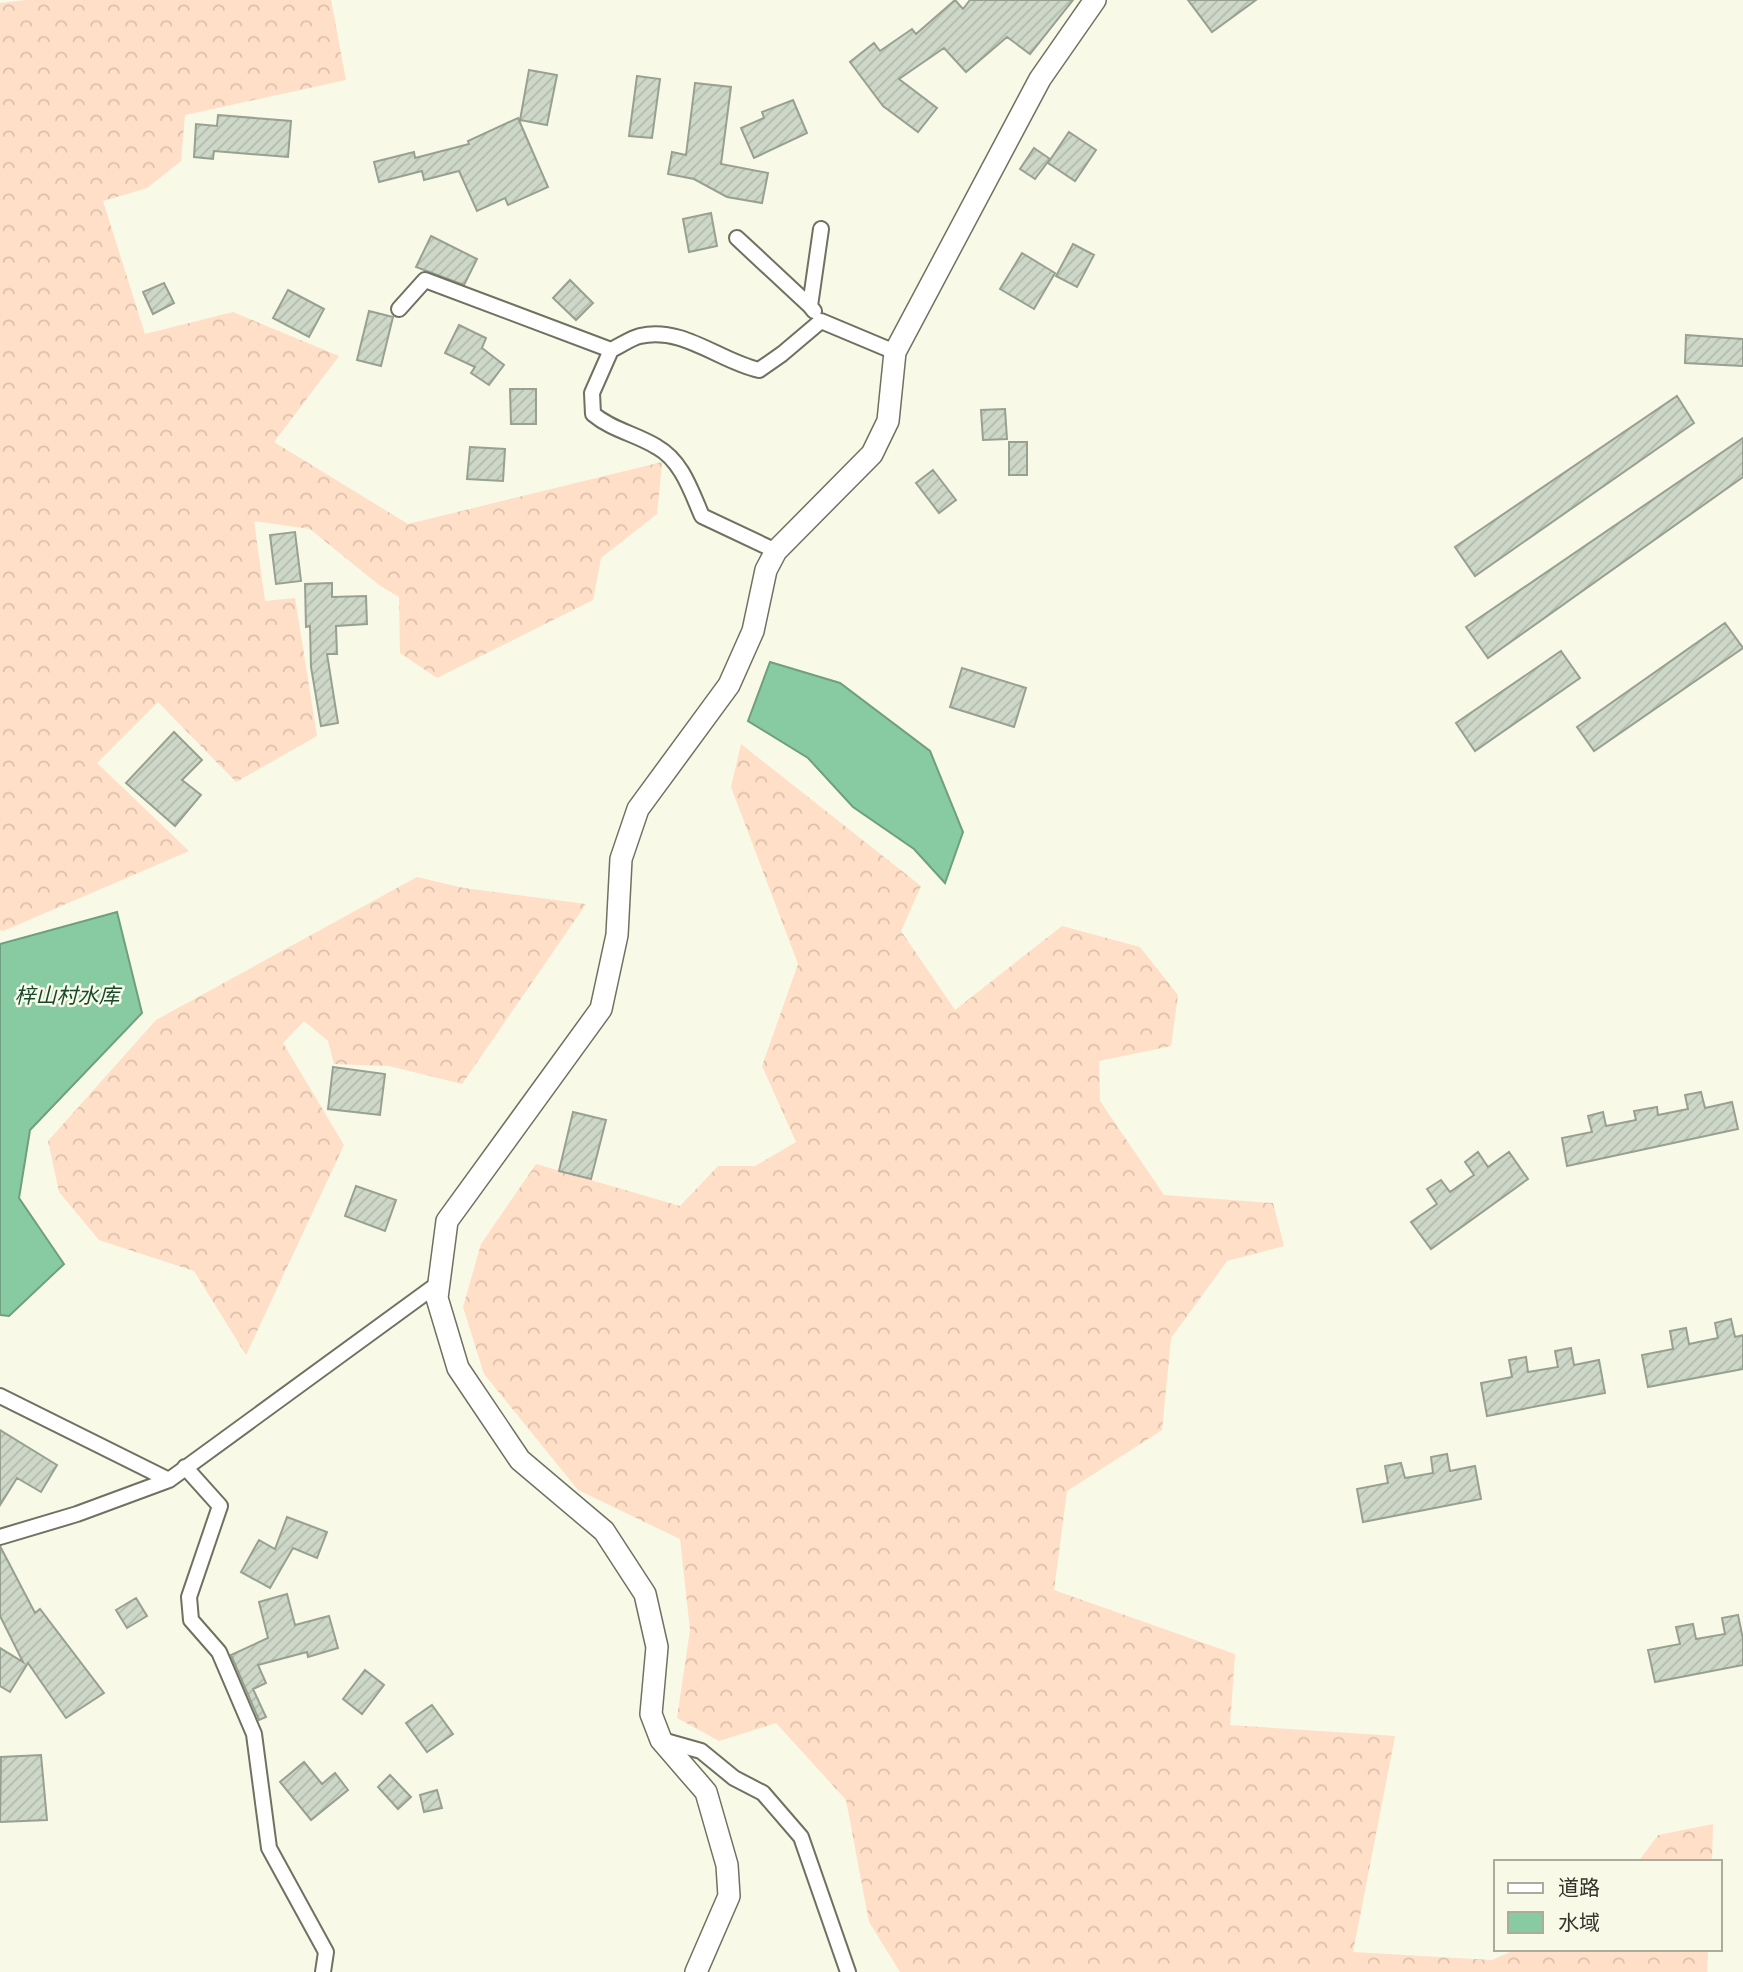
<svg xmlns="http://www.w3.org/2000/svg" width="1743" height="1972" font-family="Mulish,'Noto Sans SC',sans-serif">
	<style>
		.forest { fill: url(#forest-crowns) }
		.water { fill: #88cba3; stroke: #6f9e80; stroke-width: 2 }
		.building { fill: url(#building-hatch); stroke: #98a092; stroke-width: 2 }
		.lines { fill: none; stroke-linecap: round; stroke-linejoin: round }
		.street-casing { stroke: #717162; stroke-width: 18 }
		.secondary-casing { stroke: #717162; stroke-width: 24 }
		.street { stroke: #fff; stroke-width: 14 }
		.secondary { stroke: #fff; stroke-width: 21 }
		.labels { text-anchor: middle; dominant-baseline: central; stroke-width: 5; stroke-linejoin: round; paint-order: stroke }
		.water-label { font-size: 21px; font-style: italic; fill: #15482e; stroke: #f9f9e8 }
	</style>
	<defs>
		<pattern id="forest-crowns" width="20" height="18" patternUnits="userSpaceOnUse" patternTransform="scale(1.75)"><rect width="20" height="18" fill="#ffdfc7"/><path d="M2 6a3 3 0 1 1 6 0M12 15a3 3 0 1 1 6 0" fill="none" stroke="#dbc0ab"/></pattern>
		<pattern id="building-hatch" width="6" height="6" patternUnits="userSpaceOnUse" patternTransform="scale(1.75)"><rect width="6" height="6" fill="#ced8c8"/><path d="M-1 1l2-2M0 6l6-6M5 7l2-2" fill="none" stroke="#b2baac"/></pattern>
	</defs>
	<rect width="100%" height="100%" fill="#f9f9e8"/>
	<!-- forest -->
	<path class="forest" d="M26 0H331L346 80 185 115 181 161 147 188 103 201 145 334 233 312 339 356 274 442 408 524 662 462 657 514 601 558 593 600 437 678 400 653 399 597 379 585 310 529 254 521 265 601 295 598 317 736 236 782 158 702 97 763 189 851 3 931 0 930V3Z
		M741 744 921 886 901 931 955 1010 1062 926 1140 947 1178 995 1171 1046 1099 1061 1100 1101 1164 1195 1273 1203 1284 1246 1227 1261 1171 1338 1162 1430 1067 1491 1054 1590 1235 1654 1230 1725 1395 1736 1353 1952 1492 1960 1517 1949H1708L1707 1972H900L869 1922 846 1800 776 1723 719 1741 677 1718 690 1630 680 1539 578 1490 484 1374 463 1307 481 1244 536 1164 680 1206 718 1166H755L796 1142 762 1066 798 964 731 787Z
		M417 877 464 888 586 904 462 1084 389 1066 334 1064 328 1041 304 1021 283 1043 344 1145 246 1355 194 1271 99 1240 59 1192 48 1141 156 1020Z
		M1713 1824 1712 1862H1638L1658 1835Z"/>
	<!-- water -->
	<path class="water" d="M770 662 840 683 930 751 963 832 945 883 914 849 853 807 808 758 748 721Z
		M117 912 142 1013 30 1130 19 1198 64 1264 9 1316 0 1315V944Z"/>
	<!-- building -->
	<path class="building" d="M955 0 963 9 970 0H1073L1030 54 1007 37 966 72 944 48 899 79 937 108 918 132 883 106 850 62 874 43 880 51 912 29 916 34Z
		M1188 0H1256L1212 32Z
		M529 70 557 75 547 125 520 120Z
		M637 76 660 79 652 138 629 136Z
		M695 83 731 87 721 164 768 173 762 203 727 197 694 179 668 174 672 152 686 155Z
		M793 100 807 133 754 158 741 128 764 118 762 112Z
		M218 115 291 121 288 157 214 151 213 159 194 157 196 124 217 126Z
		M518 118 548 187 508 205 505 198 477 211 459 171 424 180 422 171 379 182 374 162 414 152 415 158 469 144 468 141Z
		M1069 132 1096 150 1075 181 1048 163Z
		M1034 148 1050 159 1035 179 1020 169Z
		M711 213 717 246 689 252 683 219Z
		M431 236 477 259 464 285 416 267Z
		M1073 244 1094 255 1077 287 1056 276Z
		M1022 253 1055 273 1034 309 1000 289Z
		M570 280 593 303 576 320 553 298Z
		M164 283 174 303 153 314 143 292Z
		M288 290 324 309 309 337 273 318Z
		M369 311 393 317 381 366 357 360Z
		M459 325 486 338 482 348 504 365 489 385 471 373 475 367 445 353Z
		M1686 335 1743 339V366L1685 363Z
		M510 389H536V424H511Z
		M1677 396 1694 423 1475 576 1455 547Z
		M1005 409 1007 439 983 440 981 410Z
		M1743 438V477L1488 658 1466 627Z
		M1009 442H1027V475H1009Z
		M470 447 505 449 503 481 467 479Z
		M933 470 956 500 939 513 916 483Z
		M295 532 301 581 276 584 270 535Z
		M332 583V597L366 596 367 624 336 626 337 654H327L338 723 321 726 311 667 310 626 306 627 305 584Z
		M1725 623 1743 648 1594 751 1577 727Z
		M1561 651 1580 678 1475 751 1456 723Z
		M962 668 1026 688 1014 727 950 707Z
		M174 732 202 760 182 780 201 795 175 826 126 783Z
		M333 1067 385 1074 380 1115 328 1109Z
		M1701 1092 1705 1108 1732 1102 1738 1129 1567 1166 1562 1138 1592 1132 1588 1116 1603 1112 1606 1126 1636 1120 1634 1111 1657 1107 1658 1115 1688 1109 1685 1095Z
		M573 1112 606 1120 591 1179 559 1171Z
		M1478 1152 1488 1167 1509 1152 1528 1179 1431 1249 1411 1222 1437 1204 1427 1189 1441 1180 1450 1192 1474 1175 1465 1162Z
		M356 1186 396 1200 385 1231 345 1216Z
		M1731 1319 1735 1337 1743 1335V1369L1648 1387 1642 1355 1673 1349 1670 1331 1686 1328 1689 1344 1718 1338 1715 1323Z
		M1571 1348 1574 1365 1599 1360 1605 1393 1487 1416 1481 1383 1512 1377 1509 1360 1526 1357 1528 1372 1558 1367 1555 1351Z
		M0 1430 57 1465 41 1492 17 1478 0 1505Z
		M1447 1454 1450 1471 1475 1466 1481 1499 1363 1522 1357 1489 1388 1483 1385 1466 1401 1463 1405 1478 1433 1473 1431 1457Z
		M287 1517 327 1532 317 1558 293 1548 270 1588 241 1572 259 1540 275 1549Z
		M0 1546 35 1613 40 1609 104 1693 66 1718 28 1663 10 1692 0 1686V1648L23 1662 0 1616Z
		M287 1594 295 1625 329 1616 338 1648 308 1657 307 1652 258 1665 266 1683 253 1689 266 1717 259 1720 231 1655 268 1638 259 1602Z
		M136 1598 147 1616 127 1628 116 1610Z
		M1738 1615 1743 1639V1665L1655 1682 1648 1650 1680 1644 1676 1627 1693 1624 1696 1639 1725 1634 1722 1618Z
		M365 1670 384 1685 362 1714 343 1699Z
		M432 1705 453 1734 427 1752 406 1723Z
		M41 1755 47 1820 0 1822 1 1757Z
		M304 1762 322 1784 335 1773 348 1790 311 1820 280 1782Z
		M390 1775 411 1797 398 1809 378 1787Z
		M437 1790 442 1808 424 1812 420 1795Z"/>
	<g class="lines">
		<!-- street casing -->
		<g class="street-casing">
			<path id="street" d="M737 238 810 306
				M399 309 425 280 611 350 592 393 593 414C612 430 636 434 657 447 682 461 691 491 702 516L776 551
				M814 311 810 306 821 229
				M611 350C620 346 631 338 640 336 683 326 719 361 759 370L782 354 821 321 895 352
				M0 1396 169 1480 439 1283
				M185 1467 220 1506 189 1597 191 1620 219 1652 254 1734 269 1848 326 1952 323 1972
				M0 1537 77 1514 169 1480
				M662 1740 701 1751 734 1778 763 1793 801 1837 848 1972"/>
		</g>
		<!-- secondary casing -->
		<g class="secondary-casing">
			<path id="secondary" d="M696 1972 729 1896 727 1865 706 1792 661 1740 651 1714 657 1647 645 1594 604 1531 520 1460 458 1368 437 1298 447 1221 601 1009 617 935 621 859 638 809 729 685 753 631 766 570 776 551 872 454 888 421 895 352 1040 79 1095 0"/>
		</g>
		<!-- street -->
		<use href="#street" class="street"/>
		<!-- secondary -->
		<use href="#secondary" class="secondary"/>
	</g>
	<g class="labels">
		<!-- water labels -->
		<g class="water-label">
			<text x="67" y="995">梓山村水库</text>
		</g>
	</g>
	<!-- legend -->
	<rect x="1494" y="1860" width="228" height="91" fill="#f9f9e8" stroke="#abab9e" stroke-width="2"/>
	<rect x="1508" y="1883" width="35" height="10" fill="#ffffff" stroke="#abab9e" stroke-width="2"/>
	<text x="1558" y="1895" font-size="21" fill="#35352e">道路</text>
	<rect x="1508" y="1912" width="35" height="21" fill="#88cba3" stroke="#abab9e" stroke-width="2"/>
	<text x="1558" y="1930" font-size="21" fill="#35352e">水域</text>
</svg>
